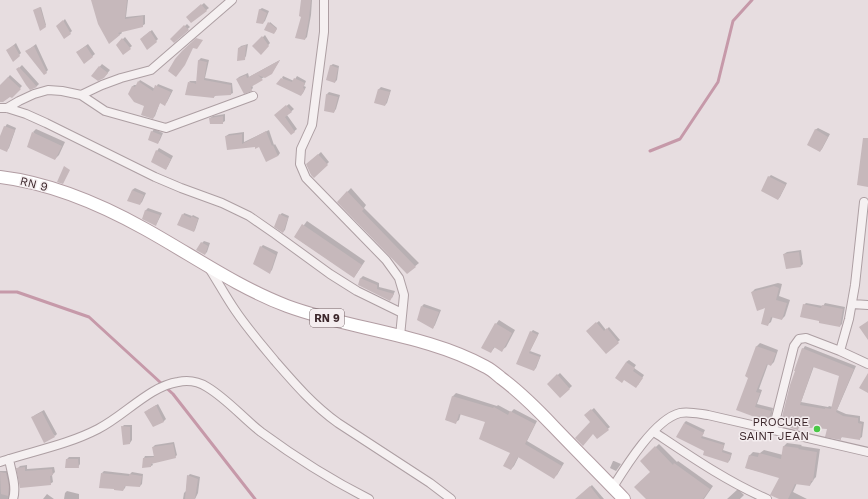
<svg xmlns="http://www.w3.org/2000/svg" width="868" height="499" font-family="'Work Sans',sans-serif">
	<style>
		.shadow { fill: #0003; fill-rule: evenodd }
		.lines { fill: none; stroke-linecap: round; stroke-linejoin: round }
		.stream { stroke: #c699a9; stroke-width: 3 }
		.building { fill: #c6b8bb; fill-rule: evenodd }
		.minor-casing { stroke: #ad9fa3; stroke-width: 10 }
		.primary-casing { stroke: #b29da3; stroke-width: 14 }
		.minor { stroke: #f5f0f1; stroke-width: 8 }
		.primary { stroke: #fff; stroke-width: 12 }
		.poi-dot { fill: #49c846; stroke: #f4edef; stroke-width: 1.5 }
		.labels { text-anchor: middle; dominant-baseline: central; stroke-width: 3; stroke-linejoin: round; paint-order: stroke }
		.shield { fill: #f4edef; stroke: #746366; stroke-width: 1 }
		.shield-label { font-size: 11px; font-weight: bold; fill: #3d282c }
		.street-label { font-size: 12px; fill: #3d282c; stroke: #f4edef }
		.poi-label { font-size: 12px; fill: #3d282c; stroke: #f4edef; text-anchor: end }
	</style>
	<rect width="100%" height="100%" fill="#e7dde0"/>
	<!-- shadow -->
	<path class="shadow" d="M92 0H128L126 17 145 15V24L142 26 121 31 122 33 110 42Z
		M302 0H312L311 15 307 37 305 39Z
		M204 3 209 8 191 22 188 17Z
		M41 7 46 25 45 26 35 10Z
		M262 8 269 11 265 21 263 23 259 10Z
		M65 19 72 31 70 33 60 24Z
		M270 22 277 28 275 32 265 29Z
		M187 24 190 27 174 41 172 39Z
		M152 30 158 39 156 41 143 37Z
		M265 35 270 43 261 53 254 46Z
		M125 37 132 46 123 54 117 45Z
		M16 43 21 53 19 55 10 48Z
		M36 44 48 70 46 72 27 51Z
		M88 44 95 54 84 63 77 52Z
		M248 44 246 56 244 59 239 48 241 46Z
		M201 58 209 60 205 78 232 83 233 93 231 94 216 95 214 97 189 82 190 81H196L197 82 199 60Z
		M280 60 273 71 252 85 253 88 251 90 237 79 239 77 248 73 249 77Z
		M102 64 110 70 106 75 92 76Z
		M333 64 339 66 337 80 335 82 330 66Z
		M22 65 39 84 37 86 31 88 18 69Z
		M10 75 22 86 12 97 10 96 0 102V87Z
		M283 76 294 81 297 76 306 81 304 86 306 87 303 93 301 95 282 78Z
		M140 80 155 89 158 84 173 90 167 102 165 104 160 102 155 116 153 118 132 87 134 85H137Z
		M381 87 391 90 387 103 385 105 375 102 379 89Z
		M329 92 340 95 336 109 334 112 327 94Z
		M289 104 294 109 287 115 297 129 291 134 278 113Z
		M225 114V121L222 123 210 118 213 116Z
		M7 124 16 128 9 148 7 150 0 148V139L5 127Z
		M818 128 830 134 822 149 820 151 815 130Z
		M36 129 65 142 59 155 55 159 33 132Z
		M154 129 163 133 160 140 158 143 152 132Z
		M269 130 274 145 275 144 280 153 278 156 259 146 228 148 226 136 229 134 244 132V142Z
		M159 148 173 156 168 166 166 169 157 151Z
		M321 152 329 162 314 177 307 165Z
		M771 175 787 183 780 197 778 199 769 177Z
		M135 188 146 193 142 202 140 204 132 190Z
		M351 188 366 205 364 208 419 263 407 273 338 202Z
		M148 208 162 213 157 223 155 225 143 218 146 210Z
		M184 213 192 216 193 215 199 218 195 230 194 231 183 215Z
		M282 213 289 216 285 230 283 232 280 215Z
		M307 221 365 261 357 273 354 277 295 237Z
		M204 241 210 243 207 252 205 254 202 243Z
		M263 245 278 252 272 270 270 272 261 247Z
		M801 250 803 264 801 266 784 254 787 252Z
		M363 276 379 283V287L395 291 392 298 359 284 361 278Z
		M778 283 782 284 779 296 790 300 785 316 782 319 773 316 771 322 767 325V307L752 292 755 289Z
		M806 303 823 306 825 303 845 307 842 324 840 326 820 321 804 305Z
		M424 304 441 310 435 325 433 328 422 306Z
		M499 320 515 330 506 347 502 350 495 347 491 352 496 324Z
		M599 321 606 330 609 327 620 340 606 352 587 331Z
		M533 330 539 333 530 351 541 355 536 368 534 370 518 363 531 332Z
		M760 343 778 350 774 362 771 365 768 364 759 389 762 390 757 404 773 408 771 419 768 422 761 418 737 409 750 377 746 376 757 346Z
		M805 346 856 366 837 410 846 414 860 416V421L864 422 862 437 859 439 843 436 840 439 828 428 800 427 797 429 794 419 803 349ZM814 366 840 375 833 407 829 406 828 407 801 402Z
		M629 360 636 365 634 368 644 375 638 385 626 362Z
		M560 373 572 386 560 397 548 384Z
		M456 393 497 406 498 405 511 412 514 409 537 421 527 441 564 463 557 475 554 477 519 456 514 466 511 469V452L487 421 461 413 459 420 456 422 446 420 453 396Z
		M158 404 166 419 164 421 153 426 148 410Z
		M594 408 610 427 597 438 592 422 586 415Z
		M44 410 57 434 55 436 33 417 35 415Z
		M686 421 705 430 702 436 725 443 723 450 732 453 730 460 728 462 705 450 684 423Z
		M124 425H132V440L130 443 122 427Z
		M174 442 177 455 175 457 152 463 153 465 151 466 144 458 145 456H155L153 447 155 445Z
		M787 443 802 445 801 446 820 449 816 477 814 479 813 481 810 485 797 483 793 492 807 499H781V477L746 468 750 455 753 452 760 453 764 450 783 455 784 446Z
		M659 444 677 462 678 461 713 486 704 499H656L651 472 641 461Z
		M69 457H80V464L78 467 67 459Z
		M613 461H614L621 464 616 471 610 468Z
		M27 465V469L54 467 55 472 52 475 53 482 50 484 18 468 20 466Z
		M0 471H8L11 487 10 497 8 499H0Z
		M104 471 130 474 132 472 143 474 142 484 140 486 126 485 125 488 123 490 102 473Z
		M190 474 200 477 198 493 195 499H183L184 493 186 491 188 476Z
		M592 485 604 499H579L578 498Z
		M738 489 744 495 740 499H727Z
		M67 491 79 494V499H64L65 493Z
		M47 494 54 499H43Z"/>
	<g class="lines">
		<!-- stream -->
		<path class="stream" d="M650 151 680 139 718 82 733 21 752 0
			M0 292H17L89 317 173 394 255 499"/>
	</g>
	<!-- building -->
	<path class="building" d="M91 0H127L125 19 143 16V27L118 33 120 35 109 44 98 24Z
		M301 0H311L309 18 305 40 295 38 301 17 299 16Z
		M201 4 207 11 191 23 186 17Z
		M40 7 46 27 40 31 33 10Z
		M259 9 267 13 263 24 256 23Z
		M63 20 71 34 64 39 56 26Z
		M268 22 277 29 274 34 264 30Z
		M184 25 189 30 174 43 170 39Z
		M150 31 157 42 147 50 140 39Z
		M262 36 269 46 261 55 252 46Z
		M122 38 131 49 123 55 116 45Z
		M196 38 203 40 197 49 193 48 185 65 176 77 168 71 175 59 182 51Z
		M14 45 20 56 13 62 6 50Z
		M246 45 245 60 237 61 238 48Z
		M34 46 47 73 44 75 25 51Z
		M86 46 93 57 84 64 76 52Z
		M198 60 207 62 204 80 231 85V95L214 96V98L185 95 188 82 194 83 196 84Z
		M280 60 272 74 265 78 258 75 263 80 251 87 250 84 252 91 244 94 236 79 246 75 247 78Z
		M330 65 338 68 335 83 326 80Z
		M99 66 108 73 104 78 98 81 91 76Z
		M19 67 32 81 37 87 30 90 26 85 16 69Z
		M8 77 21 89 12 98 10 97 3 102H0V85Z
		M281 78 292 82 294 78 305 83 303 88 305 89 301 96 276 84Z
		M138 81 153 91 155 85 171 92 165 106 160 103 153 119 141 115 144 106 134 102 128 94 132 86 135 87Z
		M378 89 390 92 385 106 374 103Z
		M326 94 338 97 334 113 324 111Z
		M286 105 292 112 285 117 295 132 291 135 274 115Z
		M223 116V124H210L209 118Z
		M4 126 15 130 7 152 0 149V136Z
		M815 129 828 137 820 152 807 145Z
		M151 131 161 135 158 144 148 140Z
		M266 131 272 146 273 145 278 156 266 162 259 147 255 149V147L227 150 225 136 242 134V144Z
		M32 132 62 146 55 160 27 147Z
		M863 138H868V187L857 185Z
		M156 150 171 159 166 170 151 162Z
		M318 154 328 165 314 178 311 175 306 164Z
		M64 166 70 170 63 184 57 182Z
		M768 176 786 185 778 200 761 191Z
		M132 190 144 195 140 205 127 201Z
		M347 191 364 209 362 211 416 267 407 274 337 202Z
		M145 210 160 215 156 226 142 219Z
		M182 214 191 218V216L198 219 194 232 177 225Z
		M279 214 288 218 283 233 274 227Z
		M302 224 362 265 354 278 294 237Z
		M201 242 208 246 205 255 196 250Z
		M260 246 276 255 270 274 253 264Z
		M799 252 801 267 786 269 783 254Z
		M360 278 377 285V289L394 294 390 301 358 285Z
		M774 286 779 288 776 300 787 303 782 320 771 317 768 326 761 324 765 308 757 311 751 292Z
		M803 304 821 308 822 305 843 309 840 327 819 323V321L800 317Z
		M421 306 439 312 433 329 417 320Z
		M868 321V340L859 327Z
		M596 322 604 331 607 328 619 343 606 354 586 331Z
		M495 323 512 333 502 352 494 347 491 353 481 348Z
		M530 331 538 335 529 353 540 357 534 371 516 364Z
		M756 346 776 353 771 366 767 364 756 392 760 393 755 407 771 411 768 423 760 421V419L736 410 748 378 745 376Z
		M802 348 854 369 836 412 843 416 858 418V423L862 424 860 440 841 437V440L825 437 827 429 799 427 798 430 790 428 793 420 782 417 790 385 795 371H794ZM813 367 839 376 831 409 825 408V409L800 405Z
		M626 362 635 368 633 371 643 378 636 388 624 380 622 383 615 378Z
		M868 373V393L859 388Z
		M557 374 570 389 560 398 547 384Z
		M452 396 493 408 494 407 508 415 510 411 535 424 525 444 562 466 554 479 518 457 511 470 503 466 510 453 479 439 485 422 459 414 456 424 445 420Z
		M156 405 164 422 153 427 144 412Z
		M591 409 609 430 597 439 593 434 583 446 575 438 590 422 584 415Z
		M42 412 55 437 44 443 31 417Z
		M684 423 704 433 701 438 724 445 722 452 731 455 728 463 703 455 704 451 676 437Z
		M121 426 130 427V444L123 445Z
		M173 444 176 458 151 464V467L142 468 143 458 154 457 152 447Z
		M655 446 673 465 674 463 710 489 703 499H646L634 487 650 472 640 461Z
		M783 446 799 448 798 449 817 452 813 481H811L810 486 795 484 788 499H779L770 495 779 478 745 468 749 455 758 457 759 453 781 459Z
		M66 459H78L79 468H65Z
		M25 467V471L52 469 53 475 50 476 51 485 20 488 16 468Z
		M0 472 6 473 9 485 8 496 1 494Z
		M101 473 129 476V474L142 476 140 487 125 486 123 491 114 490V489L99 488Z
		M187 475 198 479 195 499H185Z
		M590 486 600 499H575Z"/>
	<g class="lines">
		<!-- minor casing -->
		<g class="minor-casing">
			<path id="minor" d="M324 0V32L312 125 301 149 300 164 306 178 386 260 399 278 404 295 400 336
				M81 95 102 85 121 78 151 70 232 0
				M0 108H7L26 114 46 123 155 177 181 188 222 203 249 216 275 234 330 274 357 291 402 313
				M7 108 19 101 34 94 48 90 62 91 81 95 105 111 166 128 253 96
				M209 268C218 282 226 297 235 310 247 328 261 344 275 361 295 384 313 405 338 423L430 483 451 499
				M852 304 868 305
				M840 351 868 364
				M773 430 794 346 799 339 806 338 840 351 849 319 855 285 864 202
				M654 432C690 456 726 481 767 499
				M9 459C11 471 17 487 13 499
				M0 462C33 451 67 445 98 429 124 416 150 386 178 382 188 380 199 382 207 387 227 399 243 418 261 432 295 457 331 480 369 499
				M613 487C626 466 655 419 680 413 689 411 700 414 708 415L868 452"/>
		</g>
		<!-- primary casing -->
		<g class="primary-casing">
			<path id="primary" d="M0 177C51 183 100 204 145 229 192 255 237 287 287 306 352 330 426 334 486 367 492 370 496 374 501 378 520 392 537 409 554 427 577 451 601 475 624 499"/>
		</g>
		<!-- minor -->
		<use href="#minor" class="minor"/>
		<!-- primary -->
		<use href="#primary" class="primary"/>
	</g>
	<!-- markers -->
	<circle class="poi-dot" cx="817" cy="429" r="4"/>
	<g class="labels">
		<!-- shield labels -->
		<rect class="shield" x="310" y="309" width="34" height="18" rx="3"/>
		<g class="shield-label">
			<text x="327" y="318">RN 9</text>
		</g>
		<!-- street labels -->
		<g class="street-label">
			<text transform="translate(34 184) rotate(14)">RN 9</text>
		</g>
		<!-- poi labels -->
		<g class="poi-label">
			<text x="809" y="422">PROCURE<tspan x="809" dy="14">SAINT JEAN</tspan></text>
		</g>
	</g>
</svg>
